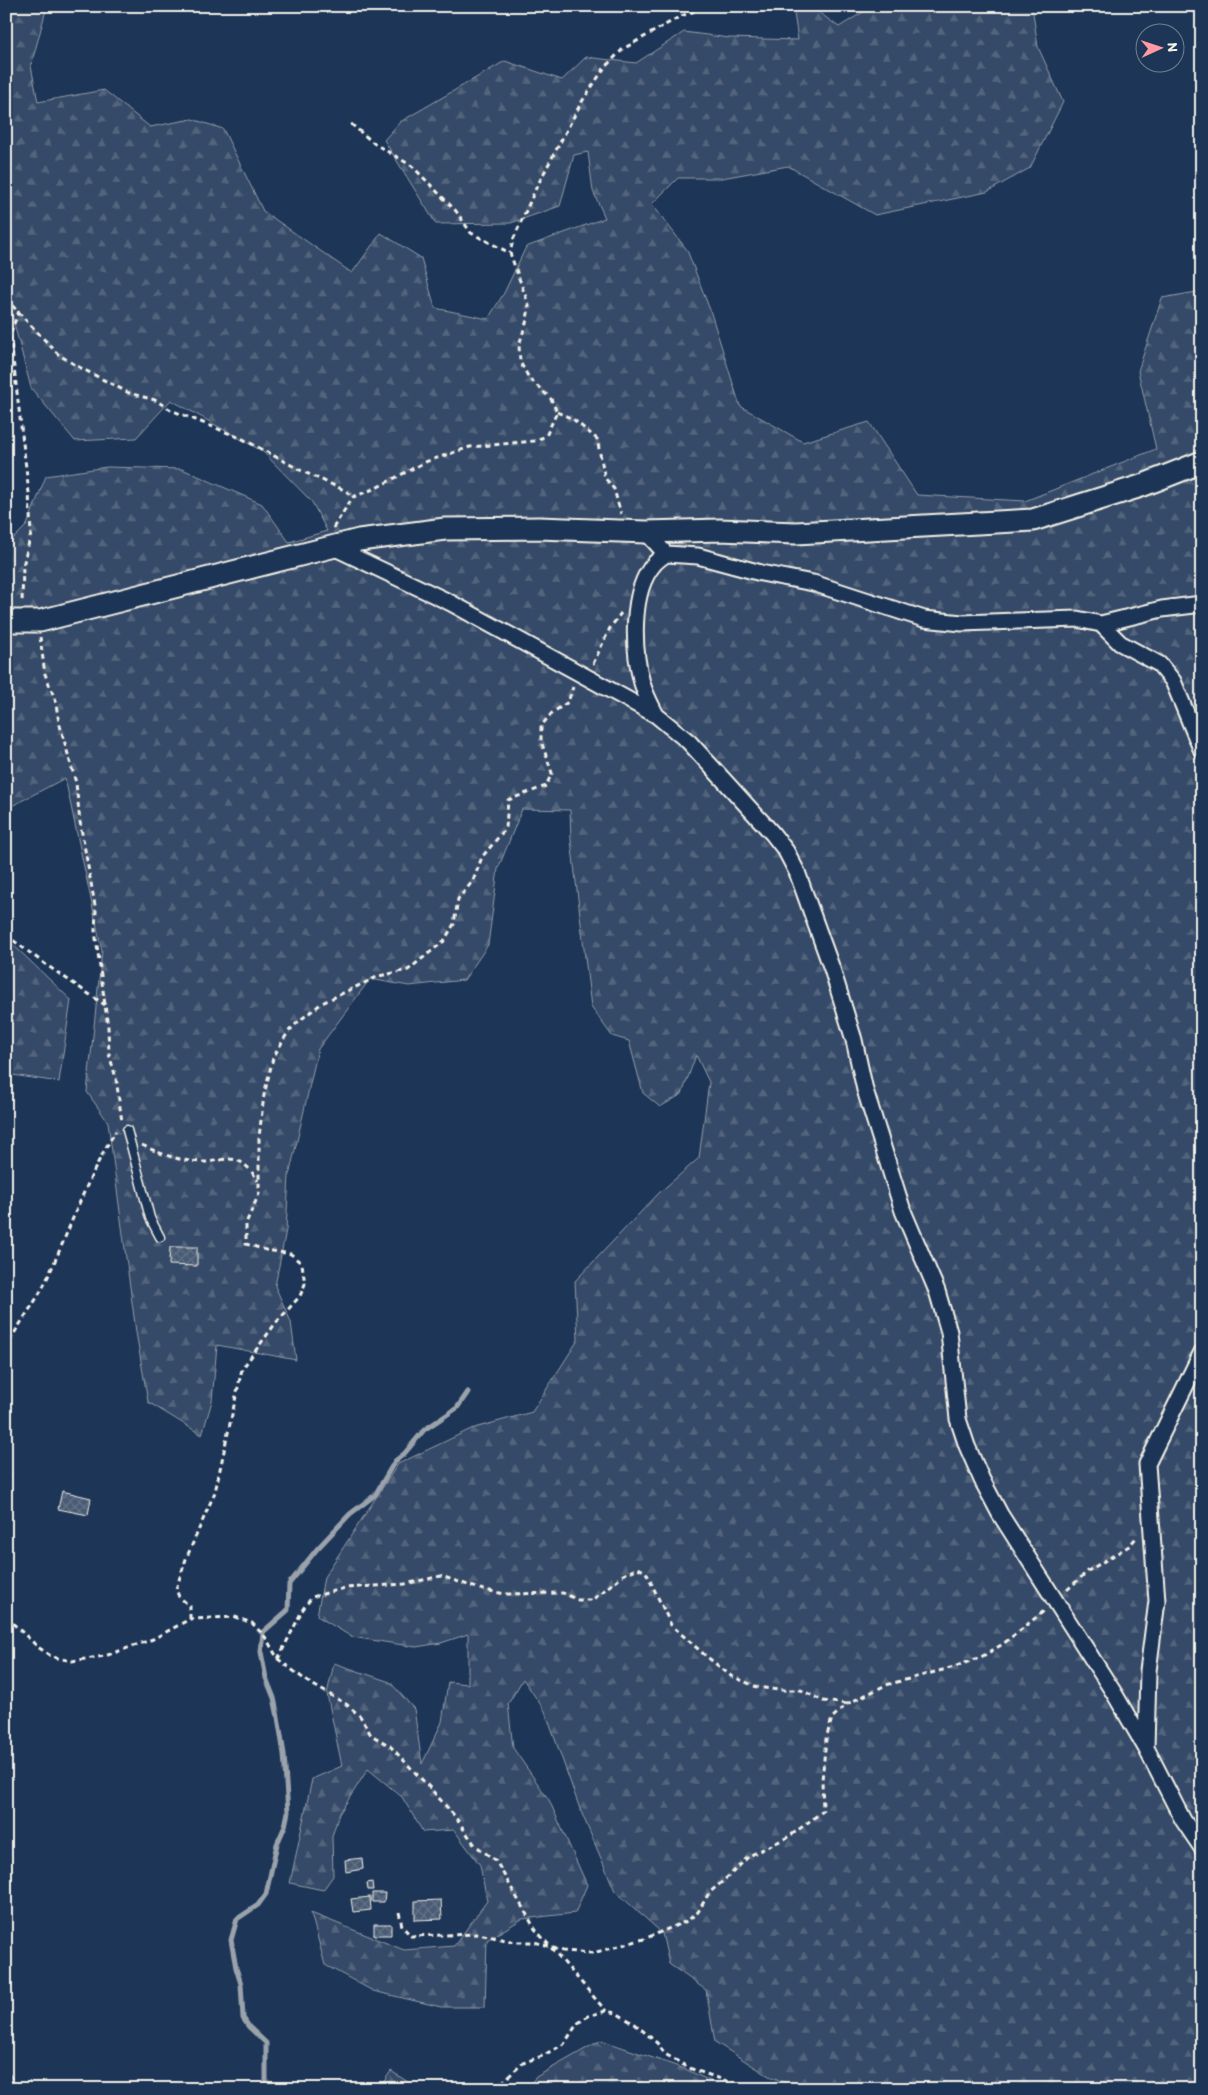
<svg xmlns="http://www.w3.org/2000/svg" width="1208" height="2095" font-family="Itim,sans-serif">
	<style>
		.forest { fill: url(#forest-firs); stroke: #949ea8 }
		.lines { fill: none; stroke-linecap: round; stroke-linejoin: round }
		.stream { stroke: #9aa2ab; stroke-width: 5 }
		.building { fill: url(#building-cross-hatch); stroke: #f4f1e8 }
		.lane-casing { stroke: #f4f1e8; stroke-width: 11 }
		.street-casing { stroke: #f4f1e8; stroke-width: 19 }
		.secondary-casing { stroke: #f4f1e8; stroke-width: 25 }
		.path { stroke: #f4f1e8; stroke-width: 3; stroke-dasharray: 5 4; stroke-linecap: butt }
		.lane { stroke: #1d3557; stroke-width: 8 }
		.street { stroke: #1d3557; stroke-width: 15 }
		.secondary { stroke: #1d3557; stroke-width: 21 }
	</style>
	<defs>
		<pattern id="forest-firs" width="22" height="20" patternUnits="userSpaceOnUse" patternTransform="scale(1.25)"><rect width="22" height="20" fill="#354a67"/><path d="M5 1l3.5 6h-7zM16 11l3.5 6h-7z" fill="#53657d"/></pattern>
		<pattern id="building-cross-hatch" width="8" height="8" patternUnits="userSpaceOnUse" patternTransform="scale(1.25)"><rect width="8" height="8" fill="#485b74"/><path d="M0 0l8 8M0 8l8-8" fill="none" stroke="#637388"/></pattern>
	</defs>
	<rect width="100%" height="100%" fill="#1d3557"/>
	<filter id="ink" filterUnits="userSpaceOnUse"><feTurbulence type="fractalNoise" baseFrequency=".02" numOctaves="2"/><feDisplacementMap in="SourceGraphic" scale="10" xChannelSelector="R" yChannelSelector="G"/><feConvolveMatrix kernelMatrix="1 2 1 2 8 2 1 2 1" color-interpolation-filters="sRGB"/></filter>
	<g filter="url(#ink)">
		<!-- forest -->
		<path class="forest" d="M6 6H47L31 66 38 102 104 90 150 127 192 119 223 129 263 211 352 273 381 233 421 258 435 308 488 319 504 293 526 247 605 218 593 191 588 152 574 155 560 206 511 223 436 224 384 140 400 122 505 61 562 80 586 57 636 63 684 32 729 38 798 40 793 6H810L839 27 873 6H1032L1038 47 1063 102 1030 168 987 192 875 215 788 166 722 178H678L652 204 687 250 710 310 740 406 803 442 869 422 917 495 1025 501 1156 449 1138 371 1162 298 1202 291V2089H801L769 2076 715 2042 706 1990 669 1964 662 1933 615 1891 580 1809 545 1711 523 1679 508 1704 513 1748 549 1800 587 1885 575 1913 522 1919 487 1940 485 2007H441L373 1991 325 1965 311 1913 404 1950 454 1946 487 1901 480 1865 454 1830 423 1832 402 1797 368 1769 339 1814 332 1836 333 1876 323 1890 290 1883 312 1779 342 1766 327 1694 334 1663 390 1682 414 1709 422 1764 442 1722 448 1682 468 1684V1634L441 1643 416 1647 352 1637 317 1616 324 1577 398 1464 471 1429 532 1412 578 1340 575 1281 659 1193 699 1158 709 1082 696 1055 682 1094 660 1107 643 1093 629 1041 612 1036 591 1007 571 840 570 810 522 809 498 869 488 945 464 980 409 986 370 979 318 1049 289 1176 286 1230 275 1286 291 1322 296 1360 217 1345 212 1401 202 1435 148 1402 136 1332 108 1122 87 1092 102 951 65 778 6 809V546L27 525 46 476 107 467 182 469 262 504 289 542 327 531 312 502 262 451 171 400 136 438 75 441 31 388 6 293Z
			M6 938 71 1000 59 1082 6 1074Z
			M601 2040 685 2069 727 2089H526L536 2077Z
			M391 2071 411 2084 413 2089H379Z"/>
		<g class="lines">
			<!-- stream -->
			<path class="stream" d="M266 2089V2043L249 2027 243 2018 241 1984 236 1968 231 1940 237 1919 258 1905 266 1894 277 1844 285 1826 288 1812 284 1754 278 1717 274 1698 266 1678 261 1652 263 1632 288 1610 289 1584 317 1549 350 1514 375 1495 395 1461 404 1454 424 1430 457 1408 468 1392"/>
		</g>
		<!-- building -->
		<path class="building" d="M170 1247H197V1266L169 1265Z
			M62 1491 91 1498 88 1515 58 1509Z
			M362 1858 363 1869 346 1872 345 1860Z
			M372 1882 373 1890H368L367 1883Z
			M372 1893H385L384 1902H372Z
			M370 1897 371 1910 353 1912 351 1899Z
			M441 1900 442 1919 415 1920V1901Z
			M374 1924H391V1935H374Z"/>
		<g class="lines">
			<!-- lane casing -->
			<g class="lane-casing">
				<path id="lane" d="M127 1130 150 1218 160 1237"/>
			</g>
			<!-- street casing -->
			<g class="street-casing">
				<path id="street" d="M646 532 666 554 698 556 761 573 813 583 924 619 962 623 1077 619 1101 624 1120 643 1159 664 1173 681 1202 751
					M333 547 451 603 656 715 689 742 772 833 786 851 797 872 832 969 854 1040 865 1090 903 1211 937 1291 949 1332 958 1419 967 1446 982 1480 1000 1514 1114 1693 1146 1748
					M1101 624 1162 609 1202 604
					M656 715C651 705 645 694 642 683 633 650 630 591 654 564 657 560 662 557 666 554
					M1202 1352 1147 1464 1157 1601 1148 1671 1146 1748 1183 1820 1202 1848"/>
			</g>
			<!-- secondary casing -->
			<g class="secondary-casing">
				<path id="secondary" d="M6 621H40L359 540 445 529 539 528 646 532 720 530 796 533 1033 520 1141 486 1202 462"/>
			</g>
			<!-- path -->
			<path class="path" d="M351 124 375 144 412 166 456 211 471 233 510 253
				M6 299 59 355 77 366 129 393 155 400 171 410 243 439 302 471 346 491 352 496
				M19 311 10 334 29 493 31 534 23 566 22 603
				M557 412 573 419 597 439 605 478 614 489 621 514
				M333 528 353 497 376 488 425 462 470 447 534 441 546 436 557 412 551 399 529 378 520 362 519 345 527 320 529 306 510 253 513 240 536 188 581 103 605 67 623 49 681 16 709 6
				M40 637 45 674 55 699 59 722 76 783 80 822 96 911 95 931 108 1027 109 1054 116 1078 122 1122
				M593 664 610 628 621 613
				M6 935 45 964 105 1005
				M142 1145C163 1155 182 1162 205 1162 214 1162 227 1157 236 1160 246 1163 253 1173 258 1181
				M6 1349C16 1327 32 1308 43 1287 68 1236 85 1179 116 1131
				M6 1447 10 1476 6 1494
				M1067 1590 1088 1571 1129 1546 1137 1537
				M6 1617 38 1647 52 1657 72 1661 105 1656 153 1639 190 1619 235 1617 252 1623 266 1638 278 1659 308 1682 346 1704 360 1716 371 1735 390 1746 430 1788 453 1814 475 1845 496 1861 535 1929 606 2011
				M190 1619V1606L179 1597 176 1589 186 1559 215 1492 242 1369 275 1324 300 1296 305 1284 302 1264 291 1254 266 1250 246 1244V1223L259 1194V1137L264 1095 273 1058 288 1032 299 1021 322 1003 379 976 408 970 444 941 454 924 458 899 473 881 482 857 506 828 508 800 546 786 552 773 541 741V726L552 713 568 702 573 687
				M278 1659 303 1609 312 1597 345 1588 405 1584 441 1576 480 1589 505 1594 563 1593 578 1600H592L623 1575 638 1568 646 1572 671 1625 706 1656 731 1676 757 1687 779 1690H801L823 1701 847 1704
				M399 1912 402 1926 411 1936 479 1934 515 1942H535L563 1951 593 1953 644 1939 687 1921 698 1912 709 1893 730 1875 749 1856 790 1836 823 1811 822 1780 826 1739 832 1718 847 1704 886 1685 954 1667 981 1657 1003 1644 1044 1611
				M6 2066 15 2089
				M495 2089 523 2063 542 2056 564 2044 577 2024 588 2016 606 2011 616 2013 635 2024 657 2043 665 2054 689 2068 750 2089"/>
			<!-- lane -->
			<use href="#lane" class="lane"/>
			<!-- street -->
			<use href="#street" class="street"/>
			<!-- secondary -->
			<use href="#secondary" class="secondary"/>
		</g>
	</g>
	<!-- margin -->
	<rect width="1208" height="2095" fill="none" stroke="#1d3557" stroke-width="25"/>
	<rect x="12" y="12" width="1183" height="2070" fill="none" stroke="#f4f1e8" stroke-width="2" filter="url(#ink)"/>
	<!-- north arrow -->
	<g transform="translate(1160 48) rotate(87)"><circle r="24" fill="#1d3557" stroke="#738091"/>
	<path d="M0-4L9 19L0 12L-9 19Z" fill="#ff9aa2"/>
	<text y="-8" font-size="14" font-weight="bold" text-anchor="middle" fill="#f4f1e8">N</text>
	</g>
</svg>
